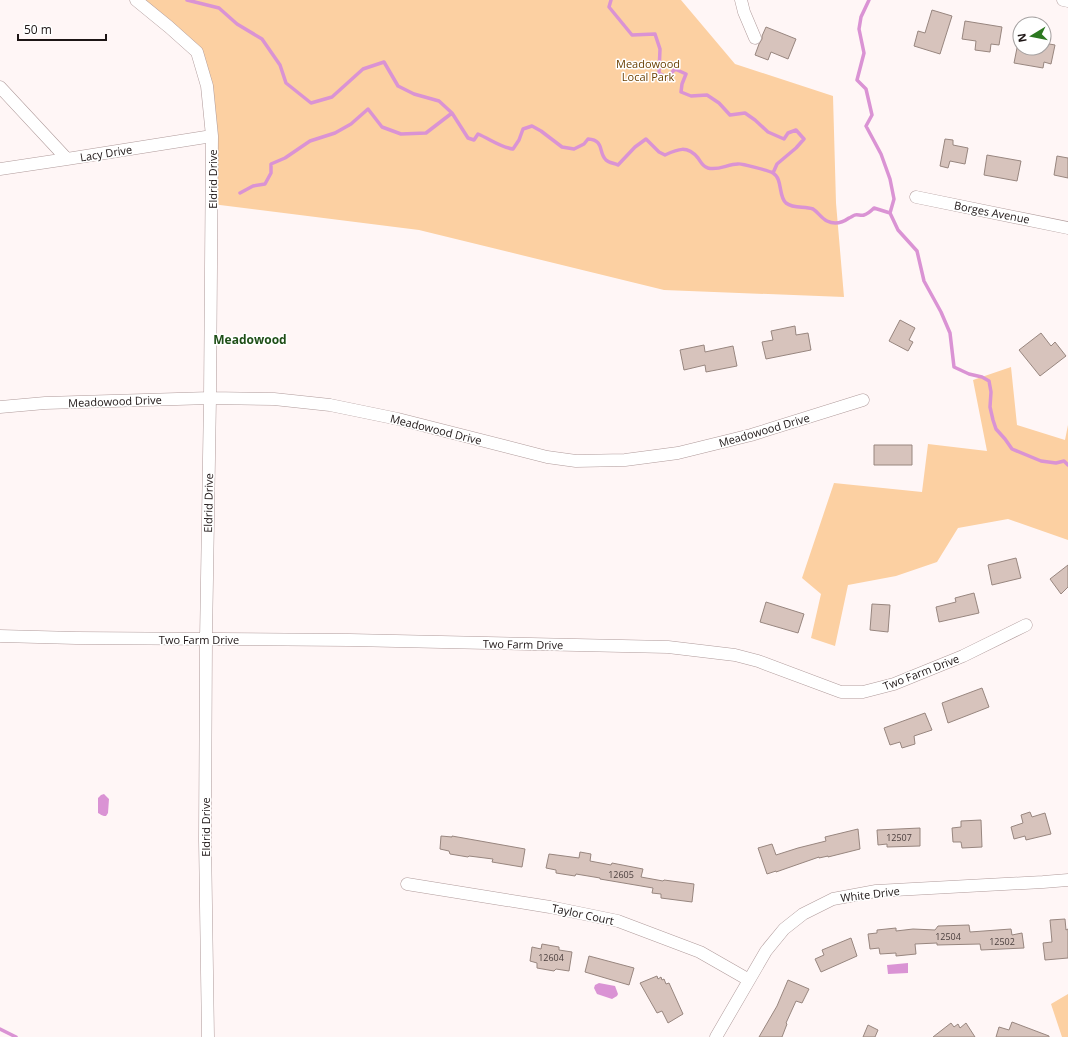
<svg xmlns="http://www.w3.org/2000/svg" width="1068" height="1037" font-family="'Open Sans',sans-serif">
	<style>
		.green { fill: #fcd0a2 }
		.water { fill: #da93d4 }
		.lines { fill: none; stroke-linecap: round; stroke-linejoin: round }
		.stream { stroke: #da93d4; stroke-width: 3.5 }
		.building { fill: #d7c3bc; stroke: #98867f }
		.minor-casing { stroke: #b09b9b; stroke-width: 13 }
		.minor { stroke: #fff; stroke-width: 12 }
		.labels { text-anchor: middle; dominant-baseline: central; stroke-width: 3; stroke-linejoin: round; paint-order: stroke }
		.number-label { font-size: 9px; fill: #4c403f }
		.park-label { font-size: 11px; fill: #6a3f02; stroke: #fff }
		.street-label { font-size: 11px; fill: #1d1515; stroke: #fff }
		.neighbourhood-label { font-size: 12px; font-weight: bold; fill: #1f4f18; stroke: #fff }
	</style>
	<rect width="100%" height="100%" fill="#fff6f6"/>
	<!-- green -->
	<path class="green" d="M136 0H681L735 64 833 96 836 203 844 297 664 290 419 230 212 204V136L197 52Z
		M1011 367 1017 425 1065 440 1068 425V540L1008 519 958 528 937 562 896 576 848 585 835 646 811 638 821 594 802 578 834 483 922 492 928 444 987 451 973 380Z
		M1068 994V1037H1062L1051 1004Z"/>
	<!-- water -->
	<path class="water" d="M104 794 109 799 108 813 106 816C101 816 101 814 98 813V798L101 795Z
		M908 963V973L888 974 887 965Z
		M599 983 615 986 618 994 617 996 612 999 597 994 594 988 595 985Z"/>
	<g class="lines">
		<!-- stream -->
		<path class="stream" d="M187 0 219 8 237 24 262 39 280 65 286 83 311 103 332 97 363 69 384 62 398 86 414 94 439 101 452 113 468 138 474 140 478 134C490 139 500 147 513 149L519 140 523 129 532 126 541 131 562 147 574 149 584 144 588 139C605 140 598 153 606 160 609 163 614 163 618 165L635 147 646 139 659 152 665 155C678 149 687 145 698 158 701 162 702 166 708 168 718 171 728 164 738 164 740 163 770 171 773 173 783 179 778 196 786 203 794 209 804 206 813 209 818 212 821 218 827 221 835 225 842 223 849 218 850 218 854 215 855 215 857 214 861 216 864 215 867 214 871 211 874 208L890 213 898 230 917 251 924 281 941 312 950 333 954 367 969 374 982 377 989 381 991 392 990 407 993 420 996 429 1005 439 1012 449 1041 461 1056 463 1064 461 1068 465
			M611 0 609 7 632 35 655 34 660 49 659 73 667 78 675 69 686 74 682 84 681 92 691 96 707 95 719 103 730 115 745 113 755 120 768 132 784 139 788 133 796 130 804 139 796 148 777 164 773 173
			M869 0 861 17 859 29 864 53 857 80 866 89 872 115 866 126 881 154 890 179 894 199 890 213
			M240 193 253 186 265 184 271 173V164L285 158 310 141 335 133 351 124 368 109 382 127 401 134 426 133 452 113
			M0 1029 16 1037"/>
	</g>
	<!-- building -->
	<path class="building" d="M932 10 952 16 940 54 914 46 918 31 925 33Z
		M965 21 1002 27 999 45 991 44 990 52 975 50 976 41 962 39Z
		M766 27 796 39 788 59 771 52 768 60 755 55 759 44 762 39V36Z
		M1044 43 1055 45 1051 64 1044 62 1043 68 1014 63 1017 48H1044Z
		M945 139 953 140V145L968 148 965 164 950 161 948 168 940 166Z
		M987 155 1021 161 1017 181 984 175Z
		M1057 156 1068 158V178L1054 175Z
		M900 320 915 328 909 340 913 342 908 351 889 341Z
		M795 326 796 335 808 333 811 350 766 359 762 342 773 340 771 331Z
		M1041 333 1051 346 1055 342 1066 356 1040 376 1019 350Z
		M704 345 705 352 733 346 737 366 706 372 705 365 684 370 680 350Z
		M874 445H912V465H874Z
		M1016 558 1021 578 992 585 988 565Z
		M1068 565V587L1061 594 1050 579Z
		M974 593 979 613 939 622 936 607 956 602 955 598Z
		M766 602 804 614 798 633 760 622Z
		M872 604 890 605 888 632 870 630Z
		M982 688 989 707 948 723 942 703Z
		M925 713 932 730 914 736 915 744 902 748 900 742 890 745 884 728Z
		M1030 812 1032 817 1045 813 1051 834 1026 840 1025 836 1014 839 1011 827 1023 823 1021 815Z
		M981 820 982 847 962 848 961 842H953L952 828 961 827V821Z
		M920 828V846L887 847V844L878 845 877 830Z
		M858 829 860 849 828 857V856L819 858V857L776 872V871L767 874 758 848 772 844 776 855 798 848 826 841 825 837Z
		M441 836 452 837V836L525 849 522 867 492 862 493 859 469 856 468 857 450 854 449 851 440 849Z
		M580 852 591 854 590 861 611 865 612 863 643 869 641 877 663 881 664 880 694 884 692 902 661 898V894L652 893 653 888 600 879V878L576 874 575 876 556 873V870L546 868 549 854 579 858Z
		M1065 919 1066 930 1068 929V958L1045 960 1043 943 1052 942 1050 920Z
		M969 925 970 932 1011 929 1012 935 1022 933 1024 948 981 950 980 944 937 945V943L915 944 916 954 896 956V953L880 954 879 948 870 949 868 934 877 933V930L896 928V931L913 929 935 930 938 926Z
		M851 938 857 956 821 972 815 959 824 955 822 950Z
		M542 944 559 947V950L572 952 569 971 556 969 554 971 537 968V963L530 961 532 947 541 949Z
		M589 956 634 968 629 985 585 972Z
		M657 976 658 979 661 977 662 980 664 979 666 984 669 983 683 1014 668 1023 662 1011 657 1013 640 983Z
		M788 980 809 989 802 1003 796 1001 786 1023 787 1024 782 1037H759L777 1006Z
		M1012 1022 1049 1036V1037H996L999 1027 1009 1030Z
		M951 1023 954 1027 958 1024 960 1028 966 1023 975 1037H933Z
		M868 1025 878 1030 875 1037H863Z"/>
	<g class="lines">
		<!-- minor casing -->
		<g class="minor-casing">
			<path id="minor" d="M136 0 169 27 197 52 207 86 212 136 210 398 206 639 205 840 208 1037
				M741 0 744 12 755 38
				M1063 0 1068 1
				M0 87 67 159
				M0 169 67 159 212 136
				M916 197 1068 228
				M0 407 45 403 210 398 274 399 330 405 398 419 547 457 576 461 625 460 678 453 751 435 863 400
				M0 636 76 638 350 640 668 647 735 655 758 661 841 692H863L894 684 963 656 1026 625
				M407 884 550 907 618 921 700 952 749 980
				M716 1037 766 951 784 929 803 914 833 899 876 891 1043 882 1068 880"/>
		</g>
		<!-- minor -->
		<use href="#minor" class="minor"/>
	</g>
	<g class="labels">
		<!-- number labels -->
		<g class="number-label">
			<text x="899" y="837">12507</text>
			<text x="621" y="874">12605</text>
			<text x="948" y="936">12504</text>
			<text x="1002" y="941">12502</text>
			<text x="551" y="957">12604</text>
		</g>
		<!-- park labels -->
		<g class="park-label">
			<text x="648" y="63">Meadowood<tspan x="648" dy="13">Local Park</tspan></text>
		</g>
		<!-- street labels -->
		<g class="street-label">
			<text transform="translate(106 153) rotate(-9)">Lacy Drive</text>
			<text transform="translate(212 179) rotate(-90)">Eldrid Drive</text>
			<text transform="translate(992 212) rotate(11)">Borges Avenue</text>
			<text transform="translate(115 401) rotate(-2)">Meadowood Drive</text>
			<text transform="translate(436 429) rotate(14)">Meadowood Drive</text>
			<text transform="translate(764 430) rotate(-16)">Meadowood Drive</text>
			<text transform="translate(208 503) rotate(-89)">Eldrid Drive</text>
			<text x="199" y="639">Two Farm Drive</text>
			<text transform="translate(523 644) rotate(1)">Two Farm Drive</text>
			<text transform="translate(921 672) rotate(-21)">Two Farm Drive</text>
			<text transform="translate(205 827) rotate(-90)">Eldrid Drive</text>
			<text transform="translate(870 894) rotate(-7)">White Drive</text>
			<text transform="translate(583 914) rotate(12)">Taylor Court</text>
		</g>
		<!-- neighbourhood labels -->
		<g class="neighbourhood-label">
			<text x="250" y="339">Meadowood</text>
		</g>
	</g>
	<!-- north arrow -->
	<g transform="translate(1032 36) rotate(260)"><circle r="19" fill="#ffffff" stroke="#a5a1a1"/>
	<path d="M0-3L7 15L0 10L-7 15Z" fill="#2c7820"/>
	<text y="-6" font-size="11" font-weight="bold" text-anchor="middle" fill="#1d1515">N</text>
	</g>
	<!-- scale -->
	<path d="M18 34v6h88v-6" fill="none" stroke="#1d1515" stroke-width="2"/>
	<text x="24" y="34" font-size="12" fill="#1d1515" stroke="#ffffff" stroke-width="3" paint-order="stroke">50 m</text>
</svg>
